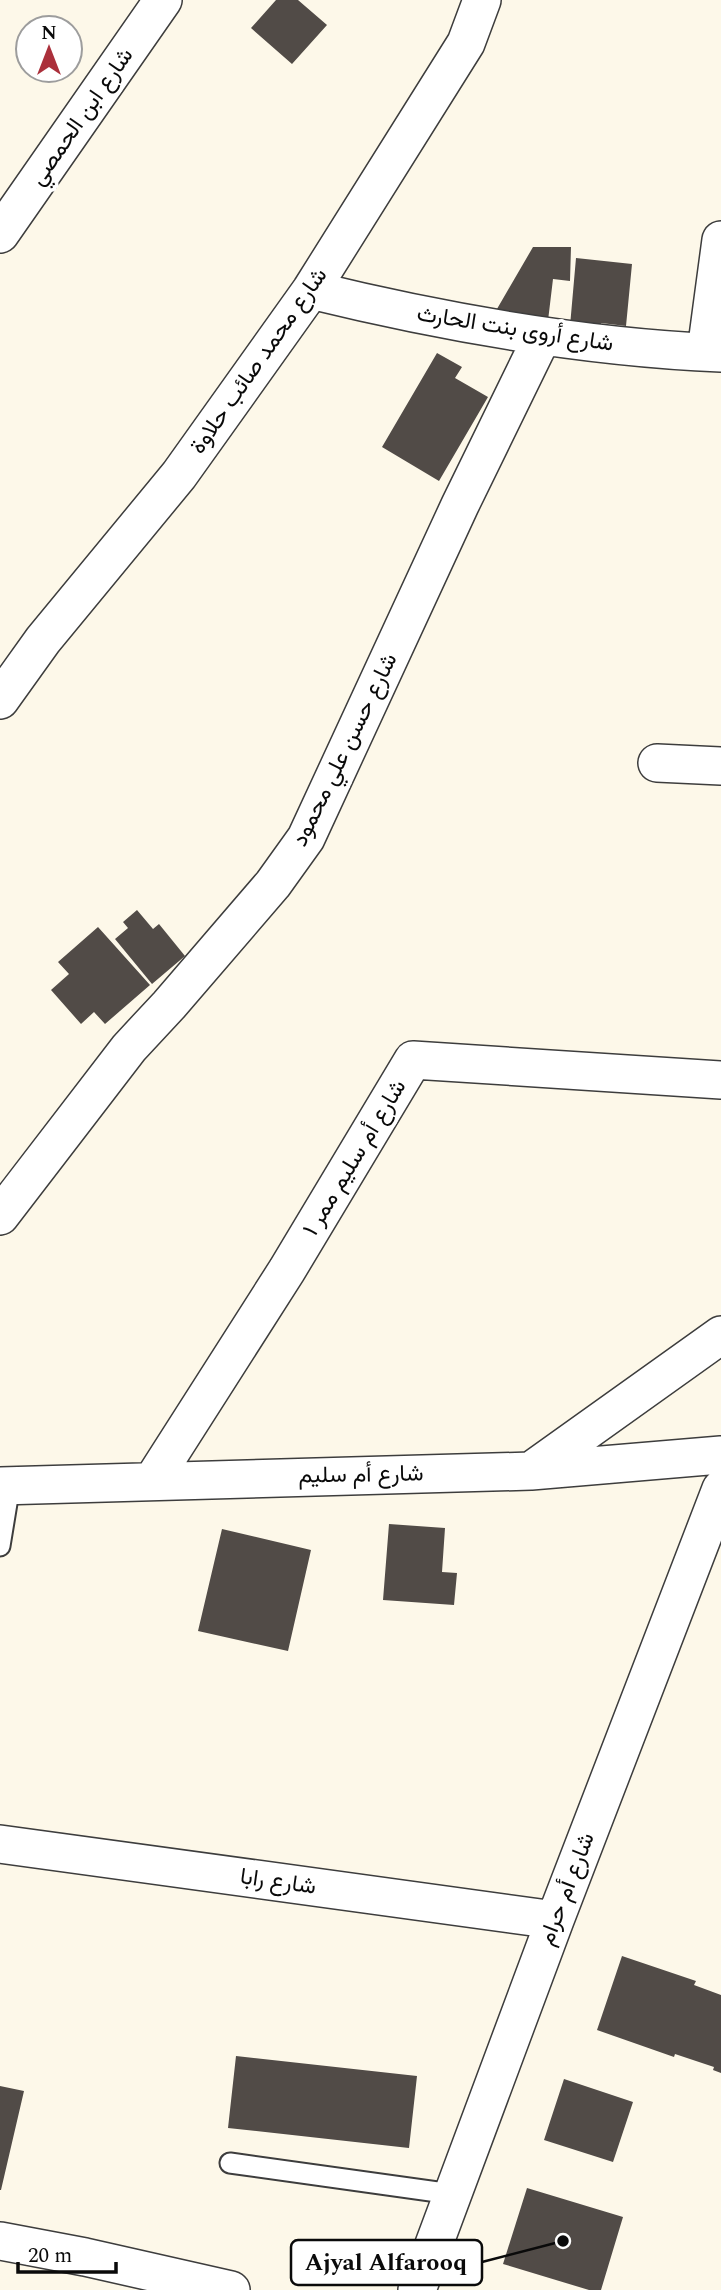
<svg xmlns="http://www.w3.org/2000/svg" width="721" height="2290" font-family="Spectral,Vazirmatn,serif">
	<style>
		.building { fill: #514b47 }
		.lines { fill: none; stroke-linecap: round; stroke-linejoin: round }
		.service-casing { stroke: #3d3d3d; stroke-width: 23 }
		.minor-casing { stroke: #3d3d3d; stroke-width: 40 }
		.service { stroke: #fff; stroke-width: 19 }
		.minor { stroke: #fff; stroke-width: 37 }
		.labels { text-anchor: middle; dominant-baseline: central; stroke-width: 7; stroke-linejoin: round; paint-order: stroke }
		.street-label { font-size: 23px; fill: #0a0a0a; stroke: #fff }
		.leader { fill: none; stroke: #0a0a0a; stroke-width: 2.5 }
		.callout-dot { fill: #0a0a0a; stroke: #fff; stroke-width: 2.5 }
		.callout { fill: #fff; stroke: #0a0a0a; stroke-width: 2.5 }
		.callout-label { font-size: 24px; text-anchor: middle; font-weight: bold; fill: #0a0a0a }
	</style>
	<rect width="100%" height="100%" fill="#fdf8e9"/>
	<!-- building -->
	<path class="building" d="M276 0H298L327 25 292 64 251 28Z
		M533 247H571L570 281 553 279 547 329 490 321Z
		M576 258 632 264 626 326 601 323 600 328 570 326Z
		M437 353 462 367 455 378 488 397 439 481 382 447Z
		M137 910 153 929 159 924 185 956 152 984 115 939 128 928 123 922Z
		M98 927 150 985 105 1024 94 1012 81 1024 51 990 69 974 58 962Z
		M389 1524 445 1528 442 1572 457 1573 454 1605 383 1600Z
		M222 1529 311 1550 288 1651 198 1631Z
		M622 1956 696 1981 694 1985 721 1995V2073L713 2070 714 2067 675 2054 674 2057 597 2030Z
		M236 2056 417 2076 409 2148 228 2128Z
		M564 2079 633 2102 613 2162 544 2140Z
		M0 2086 24 2091 1 2190H0Z
		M527 2188 623 2217 601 2290H589L503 2264Z"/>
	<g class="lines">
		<!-- service casing -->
		<g class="service-casing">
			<path id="service" d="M0 1546 10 1485
				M230 2163 452 2194"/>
		</g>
		<!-- minor casing -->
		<g class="minor-casing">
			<path id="minor" d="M0 234 163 0
				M311 290C446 323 582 347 721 353
				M706 352 721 240
				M0 700 43 640 179 475 311 290 466 43 482 0
				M657 763 721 766
				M0 1216 129 1048 169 1005 273 884 306 838 460 505 542 337
				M532 1470 721 1335
				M153 1480 287 1270 413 1060 721 1080
				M0 1486 531 1471 721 1455
				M0 1844 555 1920
				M0 2241 85 2257 231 2290
				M417 2290 555 1920 721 1489"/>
		</g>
		<!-- service -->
		<use href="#service" class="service"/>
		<!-- minor -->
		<use href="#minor" class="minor"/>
	</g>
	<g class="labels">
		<!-- street labels -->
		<g class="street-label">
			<text transform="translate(82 117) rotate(-55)">شارع ابن الحمصي</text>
			<text transform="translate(515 329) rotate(9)">شارع أروى بنت الحارث</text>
			<text transform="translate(259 361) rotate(-55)">شارع محمد صائب حلاوة</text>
			<text transform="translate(345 750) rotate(-64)">شارع حسن علي محمود</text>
			<text transform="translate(355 1158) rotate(-59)">شارع أم سليم ممر ١</text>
			<text transform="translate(361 1475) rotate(-1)">شارع أم سليم</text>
			<text transform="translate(278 1882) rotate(8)">شارع رابا</text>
			<text transform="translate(567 1889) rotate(-69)">شارع أم حرام</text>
		</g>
	</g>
	<!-- callouts -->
	<path class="leader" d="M563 2241L482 2262"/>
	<circle class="callout-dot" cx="563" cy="2241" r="7"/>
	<rect class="callout" x="291" y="2240" width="191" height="45" rx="7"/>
	<g class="callout-label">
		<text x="386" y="2270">Ajyal Alfarooq</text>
	</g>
	<!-- north arrow -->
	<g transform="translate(49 49)"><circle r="33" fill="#ffffff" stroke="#9d9d9d" stroke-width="2"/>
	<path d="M0-5L12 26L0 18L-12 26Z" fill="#ab303b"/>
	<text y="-10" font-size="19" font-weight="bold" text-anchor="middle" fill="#0a0a0a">N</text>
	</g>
	<!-- scale -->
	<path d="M18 2262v10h98v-10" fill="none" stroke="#0a0a0a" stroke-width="3.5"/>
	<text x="28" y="2262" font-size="21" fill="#0a0a0a" stroke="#ffffff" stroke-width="5" paint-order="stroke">20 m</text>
</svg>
